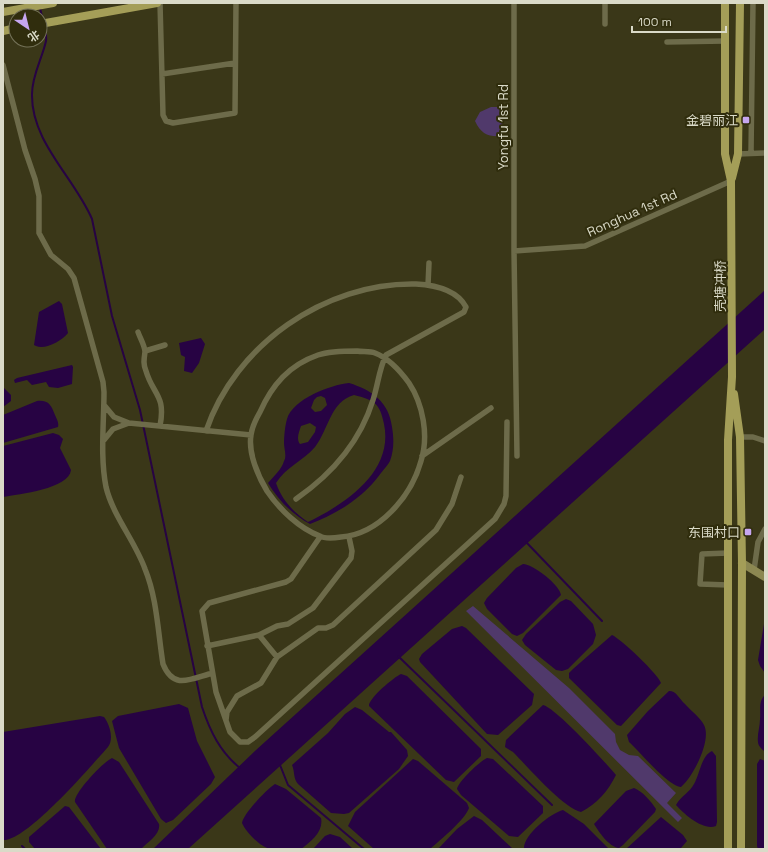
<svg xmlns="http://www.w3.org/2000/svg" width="768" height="852" font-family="'Space Grotesk','Noto Sans SC',sans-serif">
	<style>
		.green { fill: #50396b }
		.water { fill: #270343; fill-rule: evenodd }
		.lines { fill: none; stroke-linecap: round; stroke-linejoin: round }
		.stream { stroke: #270343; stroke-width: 2 }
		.street { stroke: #6d6b4a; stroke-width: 5.5 }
		.secondary { stroke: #8c8852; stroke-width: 8 }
		.primary { stroke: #a49e58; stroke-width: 8 }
		.poi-dot { fill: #c6a6f0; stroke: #302d0d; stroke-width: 1.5 }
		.labels { text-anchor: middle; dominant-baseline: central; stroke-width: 4; stroke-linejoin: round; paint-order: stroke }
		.poi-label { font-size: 13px; fill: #dadac8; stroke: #302d0d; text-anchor: end }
		.street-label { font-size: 13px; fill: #dadac8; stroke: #302d0d }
	</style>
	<rect width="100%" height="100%" fill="#3a3718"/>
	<!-- green -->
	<path class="green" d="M491 107H503L502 136C488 137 481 134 475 121L480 112Z
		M473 606 569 688 615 734 616 742 620 750 629 755 638 756 676 793 667 803 682 818 678 822 466 611Z"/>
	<!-- water -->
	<path class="water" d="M765 290V329L188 849H153L256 750Z
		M59 301 62 304 68 333C62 341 45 350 36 346L34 345 39 312Z
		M201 338 205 344 199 363 192 373 184 371 185 357 181 355 179 343Z
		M72 365 73 367 72 384 58 388 49 387 46 382 32 385 27 380 15 383 14 380 17 378Z
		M349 383C372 390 389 402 392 427 394 439 394 450 390 461 388 465 384 469 381 473 363 498 338 513 310 524 293 515 278 500 268 483 273 477 282 469 284 461 287 456 284 449 284 443 284 436 285 426 287 419 293 399 330 385 349 383ZM354 395C374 400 380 403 384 424 394 472 345 504 308 522 293 512 282 500 276 483 286 467 303 461 315 447 329 429 330 402 354 395ZM321 396 325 398 327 405 321 411 315 412 311 408 314 400 317 397ZM310 423 316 427 315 432 308 442 300 444C296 439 299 432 301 426Z
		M3 387 11 395V401L3 407Z
		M37 401C49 400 51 405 55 415 57 420 59 422 58 427L3 443V415Z
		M53 433 59 435 63 439 60 448 71 470C69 489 19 494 3 497V446Z
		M523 564C533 564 560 585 561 595L523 633 517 636 512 634 487 609 484 603 487 598 516 568Z
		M566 599 571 601 593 624 596 635 593 644 568 669 562 671 556 670 525 645 522 640 526 634 560 602Z
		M765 618V673L760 666 758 660Z
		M462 626 466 628 534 694 532 705 498 735 487 734 420 662 419 659 422 654 452 629Z
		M612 635C621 639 659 675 661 683L621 726 617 725 569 678V673L573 669Z
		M401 674 407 676 481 749V756L454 782 446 780 369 706C368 699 394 677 401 674Z
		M669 691C677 691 679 699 685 704 690 710 700 717 704 725 712 740 693 777 681 787 668 786 640 752 629 742L627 735 648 711Z
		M765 695V752C762 749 758 746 758 742 757 734 760 727 760 719 761 711 758 701 765 695Z
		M179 704 188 708 197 741 215 777 211 784 173 820 166 823 161 819 119 748 112 721 118 716Z
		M543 705C556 708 605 762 616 775 608 791 597 804 581 812 562 807 528 767 513 752L505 747 506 740Z
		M355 707 362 710 389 732H391L407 750 408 756 399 769 349 813 344 814 331 813 298 784C293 778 295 772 292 765L328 733 345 714Z
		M100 716 104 717C110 725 114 739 108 747 91 766 26 842 3 840V732Z
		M712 751 716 756 717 822 716 826C703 831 684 814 676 805 681 796 690 792 694 784 700 774 701 756 712 751Z
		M112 758 119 762 159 824C161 834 148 842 141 849H107L75 802C73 794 103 762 112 758Z
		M487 758 493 759 543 806V813L518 837 509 836 461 795 457 789C459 781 479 762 487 758Z
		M413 759 418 761 467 803 469 808C465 820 440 840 430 849H374L348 826 355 812Z
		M760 759 765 761V848L758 849 757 846V764Z
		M275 784 286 789 321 818C324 831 311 842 301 849 292 849 279 851 270 849 260 847 246 832 242 823 244 813 266 790 275 784Z
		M634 788C642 791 651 801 656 809L655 812 623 845 619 848C609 847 599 832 594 824L626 791Z
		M65 806 69 807 101 849H35L29 842V837Z
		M563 810 584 824 609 849H524C523 835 551 813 563 810Z
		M474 816 482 820 513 849H438L457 829Z
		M661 817 683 835 687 841 681 848 626 849Z
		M330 834 340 837 353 849H313L325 836Z"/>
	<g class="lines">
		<!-- stream -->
		<path class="stream" d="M40 8 43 21
			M44 26C45 30 47 36 46 41 42 59 32 75 32 94 31 142 74 177 92 219L112 316 140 410 202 707C210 731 220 752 240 768
			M526 542 602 621
			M398 656 552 805
			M280 765 288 785 364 849
			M22 846 25 849"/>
		<!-- street -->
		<path class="street" d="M160 3 163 115 166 121 173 123 235 113 236 3
			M514 3V251L517 456
			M605 3V24
			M667 42 725 41
			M3 65 25 150 35 179 39 196V233L51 255 68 269 74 278 103 382 104 392C104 423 100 456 106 487 113 516 135 541 145 569 157 598 158 633 163 664 173 689 189 680 209 674
			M162 74 235 63
			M751 153 753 3
			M738 154 765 153
			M514 251 585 246 731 181
			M428 285 429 263
			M138 332C140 338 145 346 145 352 144 359 143 364 146 371 153 395 166 395 160 426
			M145 351 165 345
			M357 351C362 352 370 351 375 353 388 358 401 372 409 383 423 404 429 436 421 461 411 497 379 534 341 537 334 538 325 539 320 536 300 529 279 509 267 491 258 476 248 453 251 435 252 427 256 419 260 412 272 385 289 365 318 355 330 351 344 351 357 351Z
			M104 405 114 417 129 423 251 435
			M206 431C235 345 325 282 416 284 434 285 457 290 466 307L464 312 386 355C379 369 378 385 373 400 360 442 332 474 296 499
			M740 437H753L765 441
			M104 440 113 429 129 423
			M422 456 491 408
			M320 537 291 579 286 582 209 603 202 611 216 692 230 732 240 742H248L255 737 495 519 504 504 506 496 507 422
			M728 553 702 554 700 584 728 585
			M754 570 758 542 765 529
			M259 635 277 657
			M207 646 259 635 277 626 288 624 313 608 351 558 352 551 349 537
			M226 720 227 712 237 696 261 683 277 657 318 628H326L333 625 436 530 452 504 461 477"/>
		<!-- secondary -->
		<path class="secondary" d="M742 563 765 577"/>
		<!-- primary -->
		<path class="primary" d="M725 3V154L731 181 732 377 728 440V849
			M3 12 53 3
			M40 24 157 3
			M3 31 16 28
			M732 178 738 154 740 3
			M734 394 740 437 742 563 741 849"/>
	</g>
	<!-- markers -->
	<g class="poi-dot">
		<rect x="742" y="116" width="8" height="8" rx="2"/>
		<rect x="744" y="528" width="8" height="8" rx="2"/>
	</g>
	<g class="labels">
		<!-- poi labels -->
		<g class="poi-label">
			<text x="738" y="120">金碧丽江</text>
			<text x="740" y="532">东围村口</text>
		</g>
		<!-- street labels -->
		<g class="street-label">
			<text transform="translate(503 127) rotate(-90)">Yongfu 1st Rd</text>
			<text transform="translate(632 213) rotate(-24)">Ronghua 1st Rd</text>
			<text transform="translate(720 286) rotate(-90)">壳塘冲桥</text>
		</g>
	</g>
	<!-- border -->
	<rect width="768" height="852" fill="none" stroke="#dadac8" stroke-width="8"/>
	<!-- north arrow -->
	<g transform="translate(28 28) rotate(145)"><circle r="19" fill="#302d0d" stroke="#747258"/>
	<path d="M0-3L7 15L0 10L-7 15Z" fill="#c6a6f0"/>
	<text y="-6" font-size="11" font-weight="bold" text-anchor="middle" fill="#dadac8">北</text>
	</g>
	<!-- scale -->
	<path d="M632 26v6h94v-6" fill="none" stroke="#dadac8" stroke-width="2"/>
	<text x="638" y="26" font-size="12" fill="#dadac8" stroke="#302d0d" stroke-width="3" paint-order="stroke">100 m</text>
</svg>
